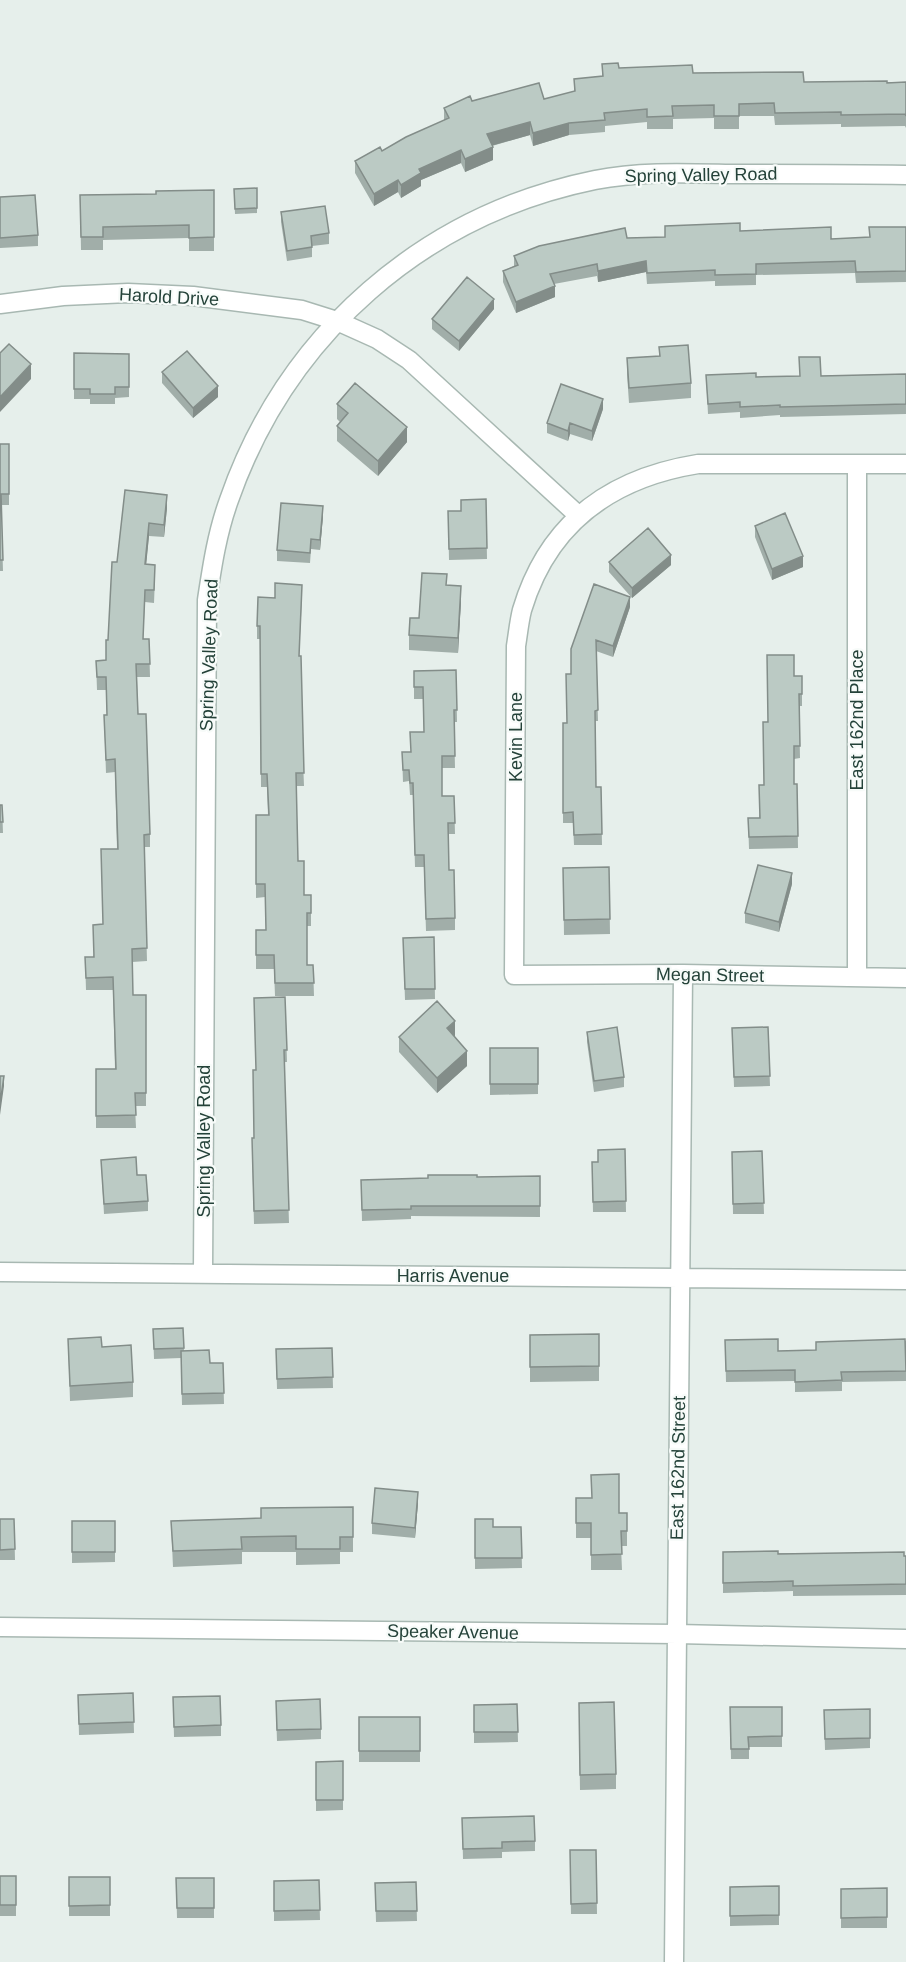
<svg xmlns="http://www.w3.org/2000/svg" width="906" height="1962" font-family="Arial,sans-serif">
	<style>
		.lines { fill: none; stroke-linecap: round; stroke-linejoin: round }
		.minor-casing { stroke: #a8b8b2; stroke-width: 21 }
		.minor { stroke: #fff; stroke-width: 18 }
		.wall { fill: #a1aea9 }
		.shaded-wall { fill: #838d89 }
		.building { fill: #bbcac4; stroke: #838d89; stroke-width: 1.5 }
		.labels { text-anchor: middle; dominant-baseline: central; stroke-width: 4.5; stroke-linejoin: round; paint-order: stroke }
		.street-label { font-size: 18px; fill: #244239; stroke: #f7fbf9 }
	</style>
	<rect width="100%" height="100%" fill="#e6efeb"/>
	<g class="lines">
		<!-- minor casing -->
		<g class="minor-casing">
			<path id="minor" d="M0 304 63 296 128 293 193 296 302 310 337 321 377 339 409 360 579 516
				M906 464H698C611 478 548 523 522 610 519 622 518 634 516 646L514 975 683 974 906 978
				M857 977V464
				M0 1272 906 1280
				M203 1274 207 600C212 567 217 533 229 500 287 334 423 215 595 180 640 171 685 173 730 174 788 174 847 174 906 175
				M0 1627 677 1634 906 1639
				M674 1962 683 974"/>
		</g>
		<!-- minor -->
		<use href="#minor" class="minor"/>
	</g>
	<!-- wall -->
	<path class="wall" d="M602 64 619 68 693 73 804 82H906V128L905 126 841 127V124L775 125 774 116H739V129H714V118L673 119V129H647V122L605 126V132L569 135 533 146 530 135 492 146 493 160 465 172 461 163 421 180V186L401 198 398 192 374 206 355 173V161L382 151 444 120V108L472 101 544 99 574 92V79L602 76Z
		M257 188V213L235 214 234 189Z
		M214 190V251H189V238L103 240V250H81L80 195 156 194Z
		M0 197 38 235V246L0 248Z
		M281 212 329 233V244L312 246V257L287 261 281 222Z
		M906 227V282L856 283 855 273 756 275V285L715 286V281L647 284 646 272 598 282 597 276 554 284 555 297 516 313 503 282V271L514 266V256L627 238 665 237 740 231 831 239 870 237Z
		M494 309 459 351 432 329V319Z
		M659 347 691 383V398L629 403 627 374V358L659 356Z
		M74 353 129 354V397L115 398V404H90V399H74Z
		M162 372 218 397 193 418 162 383Z
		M906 374V414L780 417V415L740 418V412L708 414 706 375 756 377Z
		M337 404 407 442 378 476 337 441V426L340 422 337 419Z
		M603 409 592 441 570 434 568 441 547 433V423Z
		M0 444H9V505H1L3 571H0Z
		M125 490 167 508 164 537 149 536 146 564 155 577 154 603 145 602 143 639H149L150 677H137L138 714 150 834V847H144L147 961 132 962 133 995H146V1106H135L136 1128H96V1069H115L113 990H86L85 957H93L103 924 117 849 115 772 106 773 104 715H107L106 690H97L96 661 106 660Z
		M486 499 487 559 449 560 448 511H461Z
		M323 516 320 550 311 549 310 563 277 561V550Z
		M755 526 803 567 772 580 755 537Z
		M609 562 671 565 632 598 609 572Z
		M275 598H302L299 656 304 786H296L298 861 304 895H311V926H307V965H313L314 996H275L274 969H256V930H266L265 897 256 898V815H268L267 787H261L260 639H257V626Z
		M461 601 458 653 409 650V635L419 618Z
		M630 607 613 657 596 651 598 721H595L596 787H601L602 845H574L573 823H563V723H567L571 674V649Z
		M456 670 457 722H454L455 768H442V796H454L455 834H448L449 870 455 918V930L426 931 424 867H415L413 795H410L409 781 403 782 402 752H410L424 732 423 699H414V671Z
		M794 676H802V706H799L800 758 794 759V784H797L798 848 749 849 748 818H759L764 785 767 722Z
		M0 805H2L3 833H0Z
		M609 867 610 934 564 935 563 868Z
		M792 884 779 932 745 923V913Z
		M434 937 435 999 405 1000 403 938Z
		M285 997 287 1062H284L289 1223 254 1224 252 1150 254 1138 256 1070Z
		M768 1027 770 1086 734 1087 732 1028Z
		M587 1032 624 1077V1087L594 1092 587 1042Z
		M455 1036 454 1037 467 1066 437 1093 399 1052V1037Z
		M490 1048H538V1094L490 1095Z
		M625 1149 626 1212H593L592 1162H598Z
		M762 1151 764 1214H733L732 1152Z
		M101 1160 137 1175 148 1201V1211L104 1214Z
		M540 1176V1217L411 1216V1219L362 1221 361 1180Z
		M183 1328 184 1351 210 1363H223L224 1404 182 1405 181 1358 154 1359 153 1329Z
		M599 1334V1381L530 1382V1335Z
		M68 1339 133 1382V1397L70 1401Z
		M725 1340 778 1351 816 1350 906 1341V1381L842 1382V1391L795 1392V1381L726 1382Z
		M332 1348 333 1388 277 1389 276 1349Z
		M576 1498 619 1513H627V1546H621L622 1570H591V1538H576Z
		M418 1503 415 1538 372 1534V1523Z
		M353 1507V1552H340V1564L296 1565V1552H242V1564L173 1567 171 1521 261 1518Z
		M0 1519H14L15 1560H0Z
		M475 1519 493 1527H521L522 1568 475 1569Z
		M72 1521H115V1562L72 1563Z
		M723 1552 906 1556V1595L793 1596V1591L723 1593Z
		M133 1693 134 1733 79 1735 78 1695Z
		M173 1697 221 1725V1736L174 1737Z
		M517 1704 518 1742 474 1743V1705Z
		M730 1707 782 1736V1747H749V1759H731Z
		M870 1709V1748L825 1750 824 1710Z
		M276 1711 321 1729V1739L277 1741Z
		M359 1717H420V1762H359Z
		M579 1718 616 1774V1789L580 1790Z
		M343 1761V1810L316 1811V1762Z
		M462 1818 535 1841V1851L502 1852V1858L463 1859Z
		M570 1850H596L597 1914H571Z
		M0 1876H16V1916H0Z
		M69 1877H110V1916H69Z
		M176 1878H214V1918H177Z
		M319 1880 320 1920 274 1921V1881Z
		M416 1882 417 1921 376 1922 375 1883Z
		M779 1886V1925L730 1926V1887Z
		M887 1888V1928H841V1889Z"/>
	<!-- shaded-wall -->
	<path class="shaded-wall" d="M530 122V135L487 147V134Z
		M569 123V135L533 146V133Z
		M493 147V160L465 172V159Z
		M461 150V163L421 180V186L401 198V185L419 169Z
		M398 180V192L374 206V194Z
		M646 261V272L598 282V271Z
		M555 286V297L516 313V302Z
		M494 299V309L459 351V341Z
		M31 364V379L0 412V397Z
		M218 386V397L193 418V408Z
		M603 399V409L592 441V431Z
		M570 423V434L568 441V431Z
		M407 427V442L378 476V461Z
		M167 495V508L164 537V525Z
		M323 506V516L320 550V540Z
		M149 523V536L145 577V564Z
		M671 555V565L632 598V588Z
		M803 556V567L772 580V569Z
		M461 586V601L458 653V638Z
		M630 597V607L613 657V646Z
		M792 873V884L779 932V922Z
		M455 1021V1036L447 1044V1028Z
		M467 1051V1066L437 1093V1078Z
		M4 1076V1086L0 1115V1104Z
		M418 1492V1503L415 1538V1528Z"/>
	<!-- building -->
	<path class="building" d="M618 63 619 68 692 65 693 73 803 72 804 82 887 81V83L906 82V116L905 114 841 115V112L775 113 774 103 739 104V116H714V105L672 106 673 116 647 117V109L604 113 605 120 569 123 533 133 530 122 487 134 493 147 465 159 461 150 419 169 421 173 401 185 398 180 374 194 355 161 380 147 382 151 406 137 449 118 444 108 470 96 472 101 539 83 544 99 575 91 574 79 603 76 602 64Z
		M257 188V208L235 209 234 189Z
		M214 190V237L189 238V225L103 227V237H81L80 195 156 194V191Z
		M35 195 38 235 0 238V197Z
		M325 206 329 233 311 236 312 247 287 251 281 212Z
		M740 223V231L831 227V239L870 237 869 227H906V271L856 272 855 261 756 264V274L715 275V270L647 273 646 261 598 271 597 264 550 274 555 286 516 302 503 271 518 265 514 256 539 246 625 228 627 238 665 237V226Z
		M467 277 494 299 459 341 432 319Z
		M9 344 31 364 0 397V353Z
		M688 345 691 383 629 388 627 358 660 356 659 347Z
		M187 351 218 386 193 408 162 372Z
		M74 353 129 354V387H115V394H90V389H74Z
		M799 357H820L821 376 906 374V404L780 407V405L740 407V402L708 404 706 375 756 373V377L800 376Z
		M355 383 407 427 378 461 337 426 348 413 337 404Z
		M561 384 603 399 592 431 570 423 568 431 547 423Z
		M0 444H9V494H1L3 560H0Z
		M125 490 167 495 164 525 149 523 145 564 155 565 154 590H145L143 639H149L150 664H136L138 714H146L150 834 144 835 147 948 132 949 133 995H146V1093H135L136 1115 96 1116V1069H116L113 977 86 978 85 957H94L93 925 103 924 101 849H118L115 759 106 760 104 715H107L106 677H97L96 661 106 660V640H108L112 562H117Z
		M486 499 487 548 449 549 448 511H461V500Z
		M281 503 323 506 320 540 311 539 310 553 277 550Z
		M785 513 803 556 772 569 755 526Z
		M648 528 671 555 632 588 609 562Z
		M422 573 447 574 446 585 461 586 458 638 409 635 410 618H419Z
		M275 583 302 585 299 656H301L304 773H296L298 861H304V895H311V913H307V965H313L314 983H275L274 955H256V930H266L265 884H256V815H269L267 774H261L260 626H257L258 597 275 598Z
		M594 584 630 597 613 646 596 640 598 710 595 711 596 787H601L602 834 574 835 573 812 563 813V723H567L566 674H571V649Z
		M767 655H794V676H802V694H799L800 746H794V784H797L798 836 749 837 748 818H760L759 785H764L763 722H768Z
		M456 670 457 710H454L455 756H442V796H454L455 823H448L449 870H454L455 918 426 919 424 855H415L413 783H410L409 770H403L402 752H411L410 732H424L423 687H414V671Z
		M0 805H2L3 822H0Z
		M758 865 792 873 779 922 745 913Z
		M609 867 610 919 564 920 563 868Z
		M434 937 435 989H405L403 938Z
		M285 997 287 1050H284L289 1210 254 1211 252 1138H254L253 1070H256L254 998Z
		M437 1001 455 1021 447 1028 467 1051 437 1078 399 1037Z
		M617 1027 624 1077 594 1081 587 1032Z
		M768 1027 770 1076 734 1077 732 1028Z
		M490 1048H538V1084H490Z
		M0 1076H4L0 1104Z
		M625 1149 626 1201 593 1202 592 1162H598V1150Z
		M762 1151 764 1203 733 1204 732 1152Z
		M136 1157 137 1175H146L148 1201 104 1204 101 1160Z
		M428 1175H477V1177L540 1176V1206H411V1209L362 1210 361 1180 428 1178Z
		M183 1328 184 1348 154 1349 153 1329Z
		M599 1334V1366L530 1367V1335Z
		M101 1337 102 1347 131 1345 133 1382 70 1386 68 1339Z
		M778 1339V1351L816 1350V1342L905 1339 906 1371 841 1372 842 1380 795 1382V1370L726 1371 725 1340Z
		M332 1348 333 1377 277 1379 276 1349Z
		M209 1350 210 1363H223L224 1393 182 1394 181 1351Z
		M619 1474V1513H627V1531H621L622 1554 591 1555V1523H576V1498H592L591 1475Z
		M375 1488 418 1492 415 1528 372 1523Z
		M353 1507V1537H340V1549H296V1536L241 1537 242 1549 173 1551 171 1521 261 1518V1508Z
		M0 1519H14L15 1549 0 1550Z
		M475 1519H493V1527H521L522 1558H475Z
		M72 1521H115V1552H72Z
		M778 1551V1554L904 1552V1556H906V1584L793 1586V1581L723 1583V1552Z
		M133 1693 134 1722 79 1724 78 1695Z
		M220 1696 221 1725 174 1727 173 1697Z
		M320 1699 321 1729 277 1730 276 1701Z
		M614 1702 616 1774 580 1775 579 1703Z
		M517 1704 518 1732H474V1705Z
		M730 1707H782V1736L748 1737 749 1749H731Z
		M870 1709V1738L825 1739 824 1710Z
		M359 1717H420V1751H359Z
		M343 1761V1800H316V1762Z
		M534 1816 535 1841 502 1842V1848L463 1849 462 1818Z
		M570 1850H596L597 1903 571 1904Z
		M0 1876H16V1905H0Z
		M69 1877H110V1905L69 1906Z
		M176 1878H214V1908H177Z
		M319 1880 320 1910 274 1911V1881Z
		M416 1882 417 1911H376L375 1883Z
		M779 1886V1915L730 1916V1887Z
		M887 1888V1917L841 1918V1889Z"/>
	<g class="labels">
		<!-- street labels -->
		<g class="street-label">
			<text transform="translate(701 175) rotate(-1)">Spring Valley Road</text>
			<text transform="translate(169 297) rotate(3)">Harold Drive</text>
			<text transform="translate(209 655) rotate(-88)">Spring Valley Road</text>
			<text transform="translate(857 720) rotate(-90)">East 162nd Place</text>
			<text transform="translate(516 737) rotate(-90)">Kevin Lane</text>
			<text transform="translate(710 975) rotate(1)">Megan Street</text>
			<text transform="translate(204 1141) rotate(-90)">Spring Valley Road</text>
			<text x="453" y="1276">Harris Avenue</text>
			<text transform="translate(678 1468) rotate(-89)">East 162nd Street</text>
			<text transform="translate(453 1632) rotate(1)">Speaker Avenue</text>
		</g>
	</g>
</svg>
